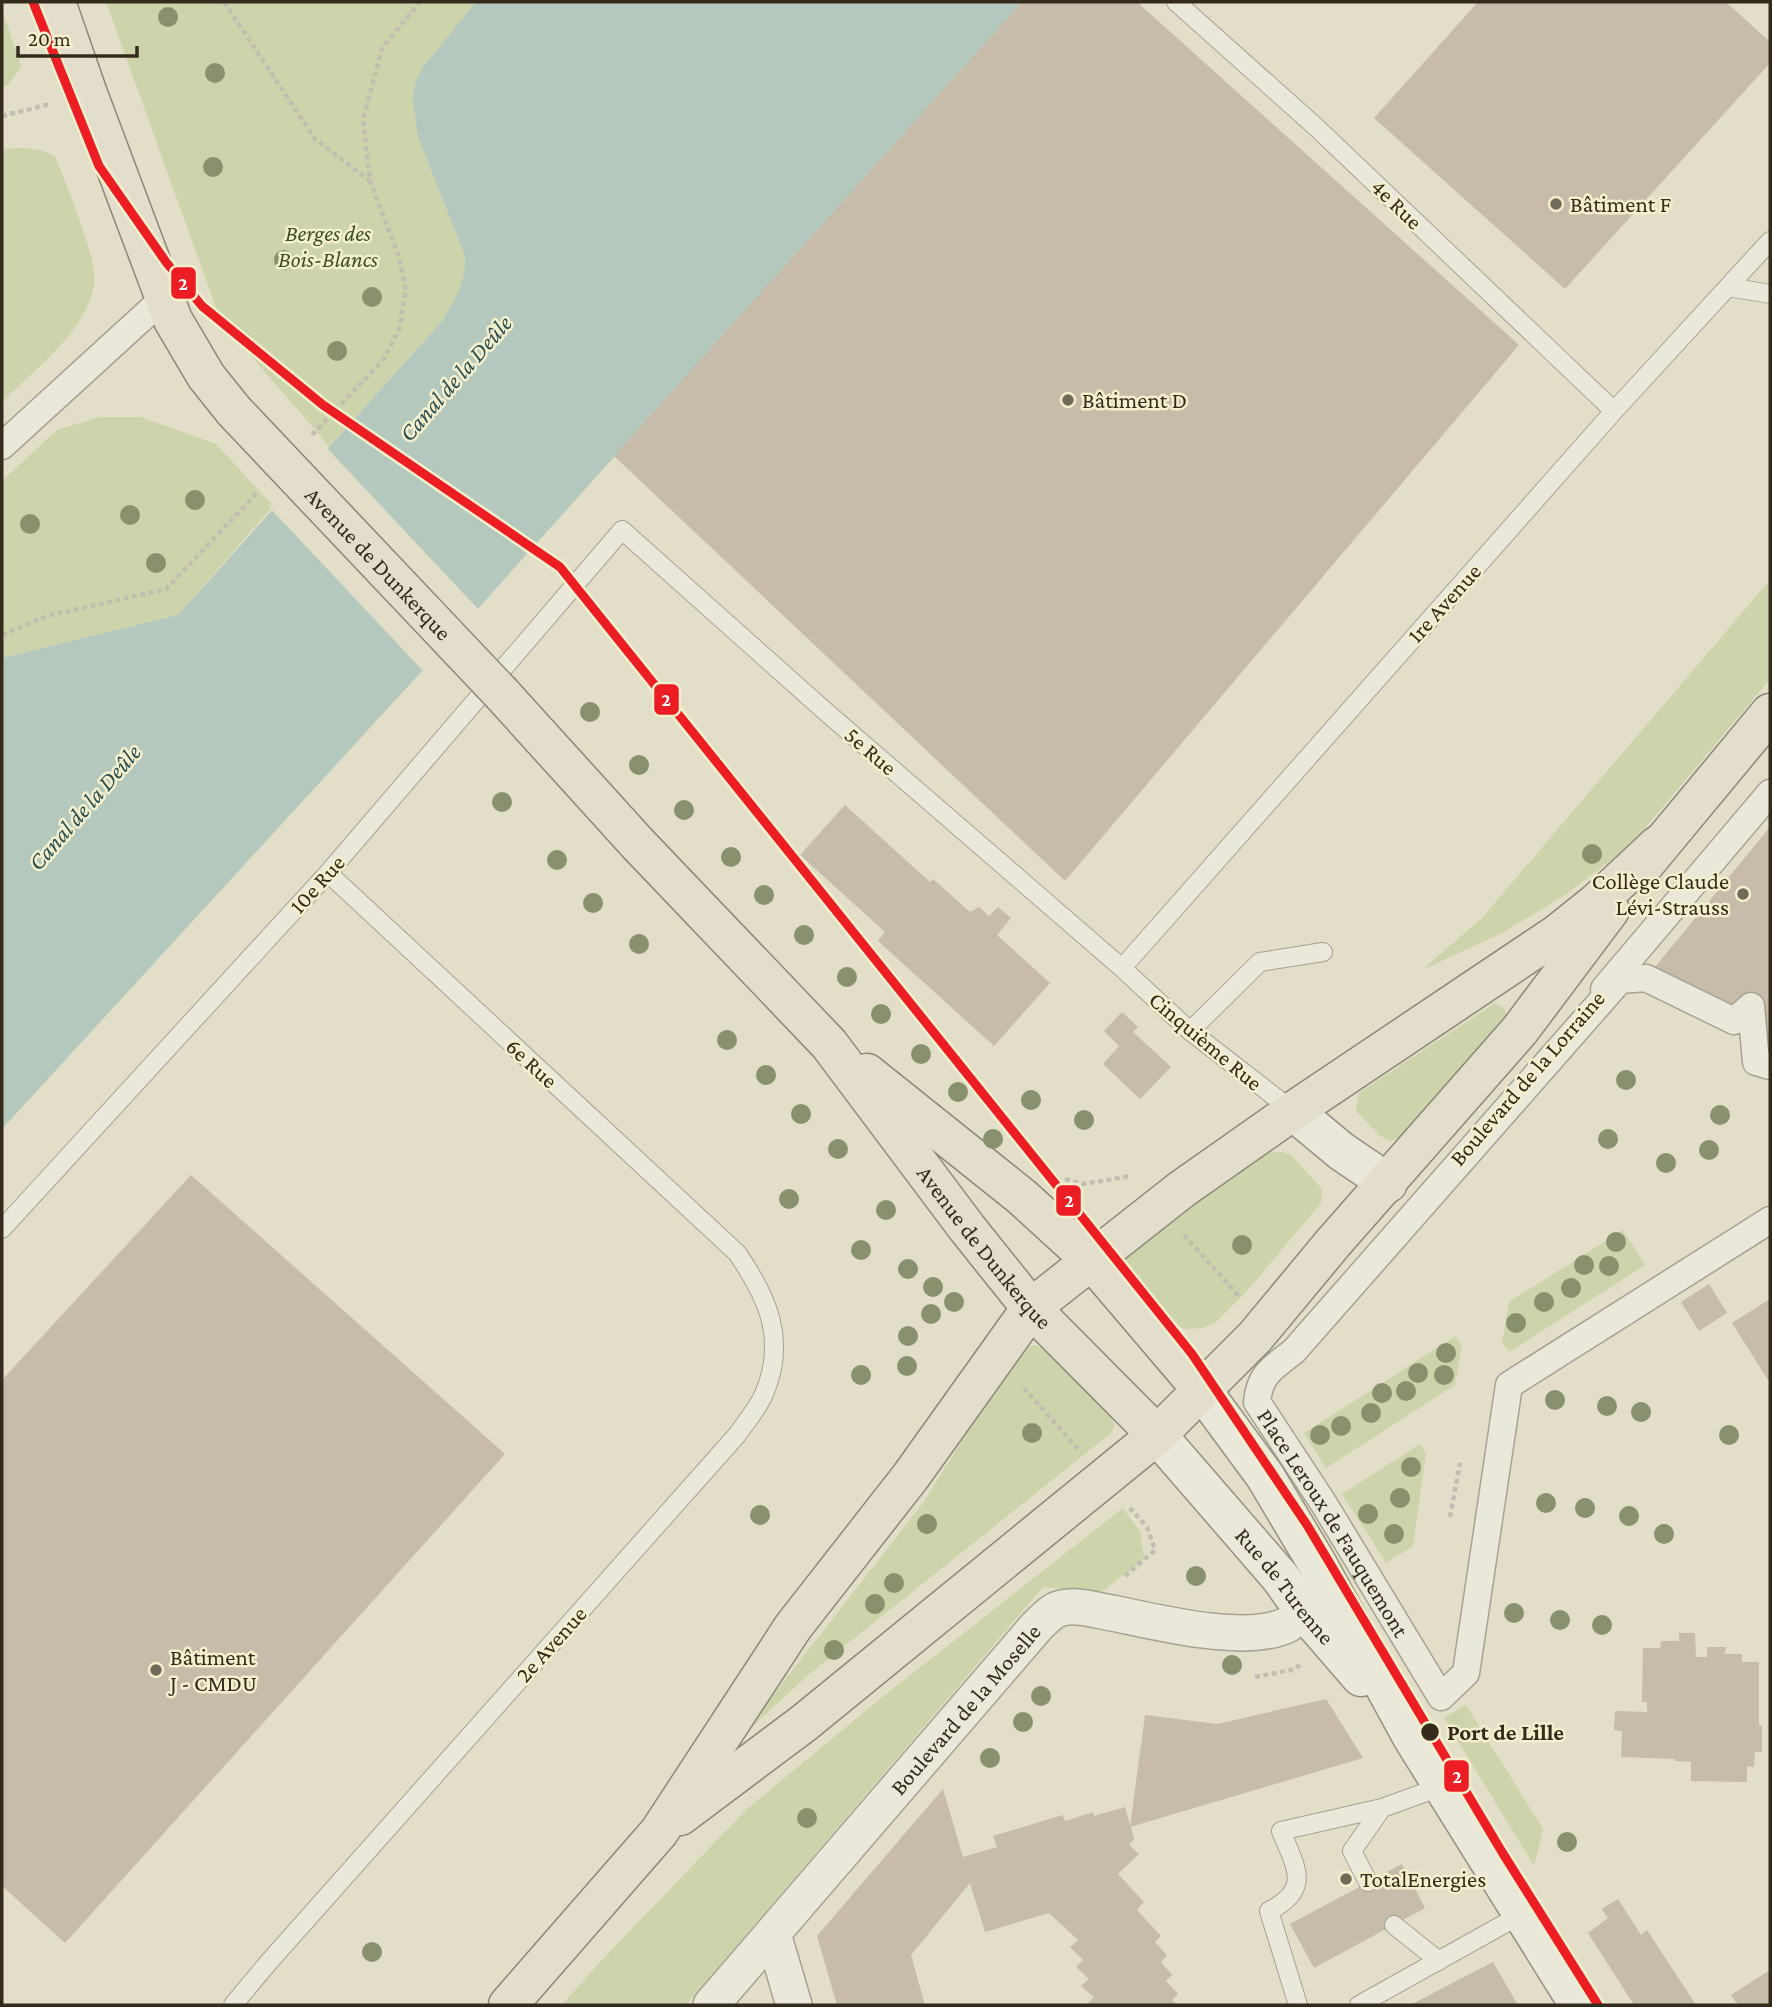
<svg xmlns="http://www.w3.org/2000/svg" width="1772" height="2007" font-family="'Crimson Pro',serif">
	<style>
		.green { fill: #cdd3aa }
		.water { fill: #b4c8be }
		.pier { fill: #e2dec8 }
		.building { fill: #c6bca9 }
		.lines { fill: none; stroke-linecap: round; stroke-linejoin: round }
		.service-casing { stroke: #a6a292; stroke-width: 20 }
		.pedestrian-casing { stroke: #a6a292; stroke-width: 29 }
		.minor-casing { stroke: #a6a292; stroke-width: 38 }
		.secondary-casing { stroke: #969182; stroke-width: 41 }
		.primary-casing { stroke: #8c8779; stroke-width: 41 }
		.path { stroke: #c2bfb2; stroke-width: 4.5; stroke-dasharray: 5 3.5; stroke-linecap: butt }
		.service { stroke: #eae7db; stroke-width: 18 }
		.pedestrian { stroke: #eae7db; stroke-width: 26 }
		.minor { stroke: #eae7db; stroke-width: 35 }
		.secondary { stroke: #eae7db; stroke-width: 38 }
		.primary { stroke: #e2decb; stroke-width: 38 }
		.primary-bridge-casing { stroke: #8c8779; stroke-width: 41; stroke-linecap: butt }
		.primary-bridge { stroke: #e2decb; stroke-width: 38 }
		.metro-1-casing { stroke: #f4efcd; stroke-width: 14 }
		.metro-1 { stroke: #ed1d24; stroke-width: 9 }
		.tree { fill: #88906d }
		.poi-dot { fill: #716a58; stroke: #f4efcd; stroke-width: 2.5 }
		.stop-dot { fill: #342b1c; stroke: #f4efcd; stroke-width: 2.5 }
		.labels { text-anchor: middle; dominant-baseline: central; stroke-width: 5; stroke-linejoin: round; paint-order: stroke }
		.street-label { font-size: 23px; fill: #342b1c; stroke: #f4efcd }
		.poi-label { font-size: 23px; fill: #342b1c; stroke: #f4efcd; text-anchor: start }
		.park-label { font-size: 23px; font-style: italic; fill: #3e5022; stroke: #f4efcd }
		.stop-label { font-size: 23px; font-weight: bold; fill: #342b1c; stroke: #f4efcd; text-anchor: start }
		.water-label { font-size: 24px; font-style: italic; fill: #2b5054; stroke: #f4efcd }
		.line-badge { stroke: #f4efcd; stroke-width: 2.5 }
		.badge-label { font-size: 19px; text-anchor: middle; font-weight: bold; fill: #fff }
	</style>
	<rect width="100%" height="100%" fill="#e2dec8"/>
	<!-- green -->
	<path class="green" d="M106 2H476L423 67 418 137 465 256 466 273 460 291 442 321 329 446 221 321Z
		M2 10 21 66 9 84 2 88Z
		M21 148 41 150 55 156C66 185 98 258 94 285 87 331 33 371 2 402V149Z
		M99 417H141L216 444 273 506 178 615 2 658V481L57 430Z
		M1770 580V679L1630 846 1562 897 1502 933 1422 970 1482 918Z
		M1495 1003 1504 1008 1507 1018 1405 1137 1390 1141 1379 1135 1356 1111 1359 1093Z
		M1283 1152 1291 1155 1322 1189 1321 1203 1247 1291 1215 1323 1203 1328 1185 1329 1174 1325 1122 1269 1121 1252 1268 1153Z
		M1623 1230 1645 1265 1509 1352 1502 1343 1509 1302Z
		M1456 1336 1462 1346 1455 1385 1326 1468 1304 1433Z
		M1033 1345 1046 1349 1109 1414 1115 1425 1110 1434 807 1676 739 1739 923 1503 1017 1353Z
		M1420 1444 1426 1454 1413 1546 1386 1563 1342 1494Z
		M1123 1508 1140 1532 1144 1559 1100 1593 1043 1587 686 2005H562L601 1961 746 1810 880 1699Z
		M1466 1705 1543 1829 1534 1866 1444 1718Z"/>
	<!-- water -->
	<path class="water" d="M476 2H1022L422 671 2 1129V658L178 615 442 321C456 298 466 284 465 256L418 137 413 99 415 83 423 67Z"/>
	<!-- pier -->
	<path class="pier" d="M325 446 480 611 425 673 269 507Z"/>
	<!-- building -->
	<path class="building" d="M1022 2H1137L1519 345 1065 881 614 456Z
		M1478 2H1726L1770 42V63L1565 289 1374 118Z
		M845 805 930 882 933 879 970 912 979 907 989 916 998 907 1011 918 997 935 1050 983 994 1046 878 941 885 932 800 855Z
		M1770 827 1769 980 1770 1066 1738 1020 1646 978Z
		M1122 1012 1138 1027 1133 1032 1171 1067 1140 1099 1103 1064 1119 1046 1104 1031Z
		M191 1175 505 1454 65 1943 2 1886V1380Z
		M1709 1284 1727 1313 1699 1331 1681 1302Z
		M1770 1299V1383L1732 1323Z
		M1679 1633H1695L1696 1657H1707V1647H1726L1725 1654H1742V1662H1759V1725L1762 1726V1752H1755L1754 1767 1747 1766V1782L1691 1781V1762L1675 1761V1759L1621 1757 1622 1731 1614 1730 1615 1711 1647 1712V1702H1642L1643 1648H1660L1661 1641H1679Z
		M1326 1699 1363 1758 1130 1827 1145 1715 1217 1724Z
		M943 1789 963 1857 997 1847 993 1836 1063 1815 1065 1821 1093 1812 1094 1816 1125 1807 1134 1839 1129 1845 1139 1854 1118 1874 1144 1902 1137 1910 1161 1936 1155 1942 1167 1955 1161 1962 1172 1975 1166 1981 1178 1994 1172 2000 1178 2005H1086L1094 1997 1081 1986 1089 1979 1076 1967 1083 1960 1070 1947 1078 1940 1049 1913 985 1932 970 1883 911 1955 925 2005H837L817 1936Z
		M1402 1864 1425 1908 1314 1968 1290 1924Z
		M1618 1899 1641 1935 1647 1930 1696 2005H1634L1588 1933 1608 1918 1602 1909Z
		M1493 1962 1518 2005H1410Z
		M1770 1970V2005H1738L1731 1995Z"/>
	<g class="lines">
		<!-- service casing -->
		<g class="service-casing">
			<path id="service" d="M1176 2 1316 127 1614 411
				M1728 287 1770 294
				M1122 968 1614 411 1770 241
				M1190 1031 1260 962 1323 952
				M2 1229 328 873 622 530 825 711 1122 968 1190 1031 1293 1111
				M1368 1882 1352 1851 1382 1808
				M1394 1925 1439 1961
				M233 2005 268 1963 737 1435C746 1422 758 1408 764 1394 787 1340 768 1298 737 1253L328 873
				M1298 2005 1269 1911C1312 1889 1296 1868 1281 1831L1382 1808 1443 1786
				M1359 2005 1522 1914"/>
		</g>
		<!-- pedestrian casing -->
		<g class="pedestrian-casing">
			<g id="pedestrian">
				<path d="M2 446 165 297"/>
				<path d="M1604 989 1770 793"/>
				<path id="s1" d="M1770 1066 1756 1062 1751 1006 1734 1021 1646 978 1620 980 1294 1351C1273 1368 1260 1373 1257 1402L1324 1504 1441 1697 1466 1673 1509 1385 1770 1220"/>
			</g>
		</g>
		<!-- minor casing -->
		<g class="minor-casing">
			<g id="minor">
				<path d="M773 1934 794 2005"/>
				<path id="s2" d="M711 2005 1037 1626C1042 1621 1048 1615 1054 1611 1071 1602 1094 1610 1112 1613 1156 1622 1246 1645 1287 1625 1293 1622 1299 1615 1304 1611"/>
			</g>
		</g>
		<!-- secondary casing -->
		<g class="secondary-casing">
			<g id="secondary">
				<path d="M1293 1111 1341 1151 1388 1183"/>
				<path d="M1201 1389 1265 1476 1318 1565 1412 1737 1579 2005"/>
				<path id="s3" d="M1157 1435 1280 1577 1304 1611 1361 1677"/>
			</g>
		</g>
		<!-- primary casing -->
		<g class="primary-casing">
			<g id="primary">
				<path d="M56 2 88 94 173 320 206 376 234 411"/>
				<path id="s4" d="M502 694 638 844 829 1044 967 1228 1031 1308 1157 1435"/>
				<path d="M1644 865 1770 713"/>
				<path d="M867 1073 1022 1197 1092 1261 1201 1389"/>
				<path d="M680 1816 804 1723 1157 1435 1255 1337 1333 1243 1520 1030 1610 910"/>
				<path d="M508 2005 659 1832 793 1627 911 1476 1031 1308 1182 1189 1293 1111 1557 934 1597 902 1658 845"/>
			</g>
		</g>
		<!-- path -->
		<path class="path" d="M224 2 315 139 370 181
			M2 116 50 104
			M312 435 383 360 399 330 406 290 398 254 370 181 363 120 382 48 420 2
			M2 635 47 616 166 589 258 492
			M1065 1179 1083 1184 1131 1176
			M1184 1235 1239 1296
			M1024 1388 1078 1449
			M1450 1517 1460 1463
			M1125 1576 1155 1550 1147 1527 1130 1508
			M1255 1677 1296 1669 1300 1664"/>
		<!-- service -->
		<use href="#service" class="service"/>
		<!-- pedestrian -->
		<use href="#pedestrian" class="pedestrian"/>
		<!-- minor -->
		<use href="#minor" class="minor"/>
		<!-- secondary -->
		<use href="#secondary" class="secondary"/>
		<!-- primary -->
		<use href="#primary" class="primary"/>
		<!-- primary-bridge casing -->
		<g class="primary-bridge-casing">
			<g id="primary-bridge">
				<path id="s5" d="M234 411 502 694"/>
			</g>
		</g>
		<!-- primary-bridge -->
		<use href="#primary-bridge" class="primary-bridge"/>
		<!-- metro-1 casing -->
		<g class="metro-1-casing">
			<path id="metro-1" d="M33 2 99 166 166 262 202 306 323 405 560 567 1192 1354 1307 1525 1502 1852 1598 2005"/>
		</g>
		<!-- metro-1 -->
		<use href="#metro-1" class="metro-1"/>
	</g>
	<!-- trees -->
	<g class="tree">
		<circle cx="168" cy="17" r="10"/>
		<circle cx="215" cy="73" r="10"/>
		<circle cx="213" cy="167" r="10"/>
		<circle cx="284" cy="260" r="10"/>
		<circle cx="372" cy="297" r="10"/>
		<circle cx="337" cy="351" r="10"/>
		<circle cx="195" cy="500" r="10"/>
		<circle cx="130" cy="515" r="10"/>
		<circle cx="30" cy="524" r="10"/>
		<circle cx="156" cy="563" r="10"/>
		<circle cx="590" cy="712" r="10"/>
		<circle cx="639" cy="765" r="10"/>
		<circle cx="502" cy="802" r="10"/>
		<circle cx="684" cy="810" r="10"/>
		<circle cx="1592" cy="854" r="10"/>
		<circle cx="731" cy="857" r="10"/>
		<circle cx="557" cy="860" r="10"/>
		<circle cx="764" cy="895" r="10"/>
		<circle cx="593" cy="903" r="10"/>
		<circle cx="804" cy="935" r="10"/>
		<circle cx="639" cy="944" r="10"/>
		<circle cx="847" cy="977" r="10"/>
		<circle cx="881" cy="1014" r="10"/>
		<circle cx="727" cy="1040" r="10"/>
		<circle cx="921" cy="1054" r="10"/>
		<circle cx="766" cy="1075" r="10"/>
		<circle cx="1626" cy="1080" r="10"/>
		<circle cx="958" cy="1092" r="10"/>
		<circle cx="1031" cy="1100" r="10"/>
		<circle cx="801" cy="1114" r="10"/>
		<circle cx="1720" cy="1115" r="10"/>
		<circle cx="1084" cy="1120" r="10"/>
		<circle cx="993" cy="1139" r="10"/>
		<circle cx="1608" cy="1139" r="10"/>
		<circle cx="838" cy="1149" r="10"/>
		<circle cx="1709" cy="1150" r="10"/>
		<circle cx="1666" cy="1163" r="10"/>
		<circle cx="789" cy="1199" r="10"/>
		<circle cx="886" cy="1210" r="10"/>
		<circle cx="1616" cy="1242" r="10"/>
		<circle cx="1242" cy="1245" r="10"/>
		<circle cx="861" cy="1250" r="10"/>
		<circle cx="1584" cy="1265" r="10"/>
		<circle cx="1609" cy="1266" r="10"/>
		<circle cx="908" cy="1269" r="10"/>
		<circle cx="933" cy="1287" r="10"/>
		<circle cx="1571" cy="1288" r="10"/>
		<circle cx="954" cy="1302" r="10"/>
		<circle cx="1544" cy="1302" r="10"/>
		<circle cx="931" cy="1314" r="10"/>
		<circle cx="1516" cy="1323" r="10"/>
		<circle cx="908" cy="1336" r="10"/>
		<circle cx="1446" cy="1353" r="10"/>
		<circle cx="907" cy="1366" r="10"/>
		<circle cx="1418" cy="1373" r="10"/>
		<circle cx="861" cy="1375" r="10"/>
		<circle cx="1444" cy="1375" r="10"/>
		<circle cx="1406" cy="1391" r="10"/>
		<circle cx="1382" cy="1393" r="10"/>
		<circle cx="1555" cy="1400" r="10"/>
		<circle cx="1607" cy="1406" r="10"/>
		<circle cx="1641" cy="1412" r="10"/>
		<circle cx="1371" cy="1413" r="10"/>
		<circle cx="1341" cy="1426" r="10"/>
		<circle cx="1032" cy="1433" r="10"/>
		<circle cx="1320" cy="1435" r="10"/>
		<circle cx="1729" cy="1435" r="10"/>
		<circle cx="1411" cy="1467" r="10"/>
		<circle cx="1400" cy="1498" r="10"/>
		<circle cx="1546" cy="1503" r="10"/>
		<circle cx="1585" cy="1508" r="10"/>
		<circle cx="1368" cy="1514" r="10"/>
		<circle cx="760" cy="1515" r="10"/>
		<circle cx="1629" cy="1516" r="10"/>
		<circle cx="927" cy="1524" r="10"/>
		<circle cx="1394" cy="1534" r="10"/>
		<circle cx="1664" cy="1534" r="10"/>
		<circle cx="1196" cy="1576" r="10"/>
		<circle cx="894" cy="1583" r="10"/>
		<circle cx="875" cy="1604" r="10"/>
		<circle cx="1514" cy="1613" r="10"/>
		<circle cx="1560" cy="1620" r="10"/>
		<circle cx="1602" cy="1625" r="10"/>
		<circle cx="834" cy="1650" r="10"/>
		<circle cx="1232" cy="1665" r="10"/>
		<circle cx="1041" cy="1696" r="10"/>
		<circle cx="1023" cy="1722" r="10"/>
		<circle cx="990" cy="1758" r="10"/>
		<circle cx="807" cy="1818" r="10"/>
		<circle cx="1567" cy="1842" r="10"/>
		<circle cx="372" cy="1952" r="10"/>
	</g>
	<!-- markers -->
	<g class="poi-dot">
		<circle cx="1556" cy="204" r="7"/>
		<circle cx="1068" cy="400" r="7"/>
		<circle cx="1743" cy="894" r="7"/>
		<circle cx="156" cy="1670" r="7"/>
		<circle cx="1346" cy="1879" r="7"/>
	</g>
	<circle class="stop-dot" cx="1430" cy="1732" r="10"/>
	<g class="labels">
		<!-- street labels -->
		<g class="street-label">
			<text transform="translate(1397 204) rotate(44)">4e Rue</text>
			<text stroke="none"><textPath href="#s5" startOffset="210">Avenue de Dunkerque</textPath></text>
			<text transform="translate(1444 603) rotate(-48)">1re Avenue</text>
			<text transform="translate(871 751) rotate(41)">5e Rue</text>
			<text transform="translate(317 884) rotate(-48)">10e Rue</text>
			<text transform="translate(1206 1041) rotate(40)">Cinquième Rue</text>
			<text transform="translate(532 1063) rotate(43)">6e Rue</text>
			<text transform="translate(1527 1078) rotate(-49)">Boulevard de la Lorraine</text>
			<text stroke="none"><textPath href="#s4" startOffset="735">Avenue de Dunkerque</textPath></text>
			<text stroke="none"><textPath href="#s1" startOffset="920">Place Leroux de Fauquemont</textPath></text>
			<text stroke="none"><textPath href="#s3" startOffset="198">Rue de Turenne</textPath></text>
			<text transform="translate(551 1644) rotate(-48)">2e Avenue</text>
			<text stroke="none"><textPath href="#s2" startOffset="390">Boulevard de la Moselle</textPath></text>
		</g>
		<!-- poi labels -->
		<g class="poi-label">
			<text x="1570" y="204">Bâtiment F</text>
			<text x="1082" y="400">Bâtiment D</text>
			<text x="1729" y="881" text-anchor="end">Collège Claude<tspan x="1729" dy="26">Lévi-Strauss</tspan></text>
			<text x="170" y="1657">Bâtiment<tspan x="170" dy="26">J - CMDU</tspan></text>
			<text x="1360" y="1879">TotalEnergies</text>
		</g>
		<!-- park labels -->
		<g class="park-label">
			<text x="328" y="233">Berges des<tspan x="328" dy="26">Bois-Blancs</tspan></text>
		</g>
		<!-- stop labels -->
		<g class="stop-label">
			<text x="1447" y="1732">Port de Lille</text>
		</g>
		<!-- water labels -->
		<g class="water-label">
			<text transform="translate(455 378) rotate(-49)">Canal de la Deûle</text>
			<text transform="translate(84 807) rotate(-49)">Canal de la Deûle</text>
		</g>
	</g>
	<g class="line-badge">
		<rect x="170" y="266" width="27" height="34" rx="7" fill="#ed1d24"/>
		<rect x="653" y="683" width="27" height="33" rx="7" fill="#ed1d24"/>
		<rect x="1055" y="1184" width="27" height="33" rx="7" fill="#ed1d24"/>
		<rect x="1443" y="1759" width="27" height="34" rx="7" fill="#ed1d24"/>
	</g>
	<g class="badge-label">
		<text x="183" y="290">2</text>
		<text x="666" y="706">2</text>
		<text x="1069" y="1207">2</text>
		<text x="1457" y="1783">2</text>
	</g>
	<!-- border -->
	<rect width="1772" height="2007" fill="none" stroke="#342b1c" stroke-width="7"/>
	<!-- scale -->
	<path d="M18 46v10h119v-10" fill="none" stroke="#342b1c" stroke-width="3.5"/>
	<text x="28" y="46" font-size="21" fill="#342b1c" stroke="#f4efcd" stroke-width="5" paint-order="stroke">20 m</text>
</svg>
